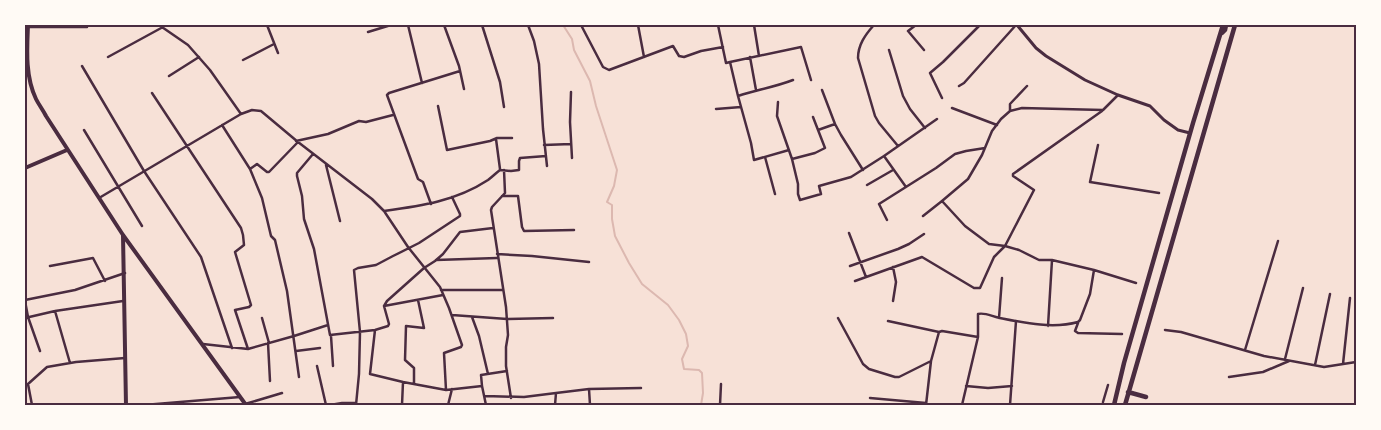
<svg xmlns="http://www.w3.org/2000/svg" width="1381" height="430" font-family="Signika,sans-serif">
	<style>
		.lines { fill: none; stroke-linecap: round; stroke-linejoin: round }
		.stream { stroke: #dcb8b0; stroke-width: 2 }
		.minor { stroke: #4a2c40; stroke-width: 2.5 }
		.tertiary { stroke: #4a2c40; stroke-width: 3 }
		.secondary { stroke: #4a2c40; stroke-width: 4 }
		.trunk { stroke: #4a2c40; stroke-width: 4.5 }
		.neatline { fill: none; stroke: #4a2c40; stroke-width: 2 }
	</style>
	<rect width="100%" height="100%" fill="#f7e1d7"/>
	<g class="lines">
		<!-- stream -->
		<path class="stream" d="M563 25 572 39 574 50 590 81 596 106 617 170 614 186 607 202 612 205V219L615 236 629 263 642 284 668 305 679 320 686 334 688 346 682 359 684 369 699 370 702 373 703 393 701 405"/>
		<!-- minor -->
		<path class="minor" d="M159 25 188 45 210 70 241 114
			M267 25 278 53
			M408 25 422 83
			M444 25 459 66 464 89
			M482 25 500 82 504 107
			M528 25 534 41 539 64 543 129 547 166
			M581 25 603 67 609 70 673 46 679 56 684 57 701 51 723 47
			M638 25 644 57
			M718 25 726 63 730 62 738 96C756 90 775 87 793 80
			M754 25 759 56
			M874 25C865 35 858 45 858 58L875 116 879 123 898 146
			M916 25 908 31 924 50
			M28 27H87
			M368 32 391 25
			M889 50 903 96 910 109 925 128
			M108 57 163 27
			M750 57 756 90
			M243 60 274 44
			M730 62 801 47 811 80
			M82 66 144 171 201 257 232 348
			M169 76 199 57
			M959 86 964 83 1016 25
			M822 90 835 124 841 135 863 170
			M571 92 570 122 572 158
			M152 93 241 228 243 235 244 245 235 252 251 305 249 307 235 310 248 349
			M1118 95 1103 110 1022 108 1010 111 1001 119 992 131 982 155 968 179 942 201 965 226 989 244 1005 246 1019 250 1039 260H1052L1094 270 1136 283
			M738 96 751 143 754 160 789 150
			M942 98 930 73 943 62 980 25
			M778 102 777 116 792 159 798 184V194L800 200 821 194 819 186 851 177 884 156 937 119
			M438 106 447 150 490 141 497 138H512
			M952 108 997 125
			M716 109 741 107
			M1010 111V104L1027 86
			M222 125 250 169 262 198 271 236 275 240 287 291 299 377
			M84 130 142 226
			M818 130 835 124
			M496 139 500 169
			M296 141 328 134 359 121 366 122 393 115
			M544 145 571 144
			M1098 145 1090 182 1159 193
			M313 154 297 173V176L302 196 304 219 314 249 330 335 375 330 388 326 389 324 384 306 387 301 424 268 435 261 443 254 460 232 493 228
			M884 156 906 187
			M765 157 775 194
			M792 159 815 153 825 148 813 117
			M326 165 340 221
			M250 169 257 164 267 172H269L298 142
			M504 170 505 193 492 207 491 210 506 307 508 335 506 347V366L511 398
			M867 185 893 170
			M502 196H518L522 227 524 231 574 230
			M99 198 241 114 252 110 261 111 298 142 372 199 384 211 408 247 440 287 449 308 462 345 461 347 444 353 446 390
			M431 204 423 182 418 179 387 95 389 93 460 71
			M384 211C421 206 456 201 488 180 492 177 496 173 500 170L511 171 519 170V161L520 158 546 156
			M923 216 942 201
			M887 220 879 204 936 168 955 154 966 151 985 148
			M849 233 866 277
			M497 254 532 256 589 262
			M436 260 497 258
			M50 266 93 258 105 281
			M850 266 898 249 909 244 924 234
			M893 267 896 282 893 301
			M855 281 922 257 974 288H980L994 257 1005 246 1034 190 1013 176V174L1102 111
			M441 290H503
			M25 300 75 290 125 273
			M25 301 28 317 40 351
			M384 306 443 295
			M55 311 70 363
			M452 315 507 319 553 318
			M472 317 479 336 488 374
			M25 318 55 311 123 301
			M262 318 269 343
			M838 318 863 364 869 369 895 377H899L931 361
			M999 318 1002 278
			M888 321 939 332
			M1078 323 1075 331 1078 333 1122 334
			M1048 326 1052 260
			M375 330 370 374 403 382
			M1165 330 1181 332 1264 356 1324 367 1356 362
			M331 336 333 366
			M268 343 270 381
			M203 344 248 349 294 336 328 325
			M1245 350 1278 241
			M296 351 320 348
			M1285 359 1303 288
			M1343 364 1350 298
			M1315 365 1330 294
			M317 366 326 405
			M1229 377 1263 372 1289 361
			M414 384V368L405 360 406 326 424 328 418 300
			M482 386 481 375 507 371
			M966 386 988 388 1012 386
			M589 389 590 405
			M485 396 524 397 556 393
			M870 398 926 403
			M1103 402 1108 385
			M245 404 282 393
			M32 405 28 384 47 367 76 362 125 358
			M144 405 240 397
			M330 405 342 403H356
			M356 405 359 374 360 332 354 270 358 268 376 265 393 256 419 243 460 216V214L452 197
			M402 405 403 382 446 390 482 386 486 405
			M448 405 452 389
			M555 405 556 393 589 389 641 388
			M720 405 721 384
			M926 405 931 361 939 332 942 331 978 337
			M962 405 978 337V314C985 312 993 317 1000 318 1025 323 1053 329 1078 322L1080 320 1090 294 1094 270
			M1010 405 1016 321"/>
		<!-- tertiary -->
		<path class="tertiary" d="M1017 25 1036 48 1046 56 1085 80 1118 95 1150 106 1164 120 1178 130 1190 133"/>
		<!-- secondary -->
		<path class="secondary" d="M28 25C27 49 25 76 36 99 39 105 43 110 46 116L123 235 246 405
			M25 168 67 150
			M123 235 126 405"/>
		<!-- trunk -->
		<path class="trunk" d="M1222 33 1225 30 1226 25
			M1128 392 1146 397
			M1114 405 1124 363 1193 123 1223 25
			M1125 405 1235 25"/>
	</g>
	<!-- border -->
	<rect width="1381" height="430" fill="none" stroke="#fffaf5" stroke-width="52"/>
	<rect x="26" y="26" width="1329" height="378" class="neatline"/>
</svg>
